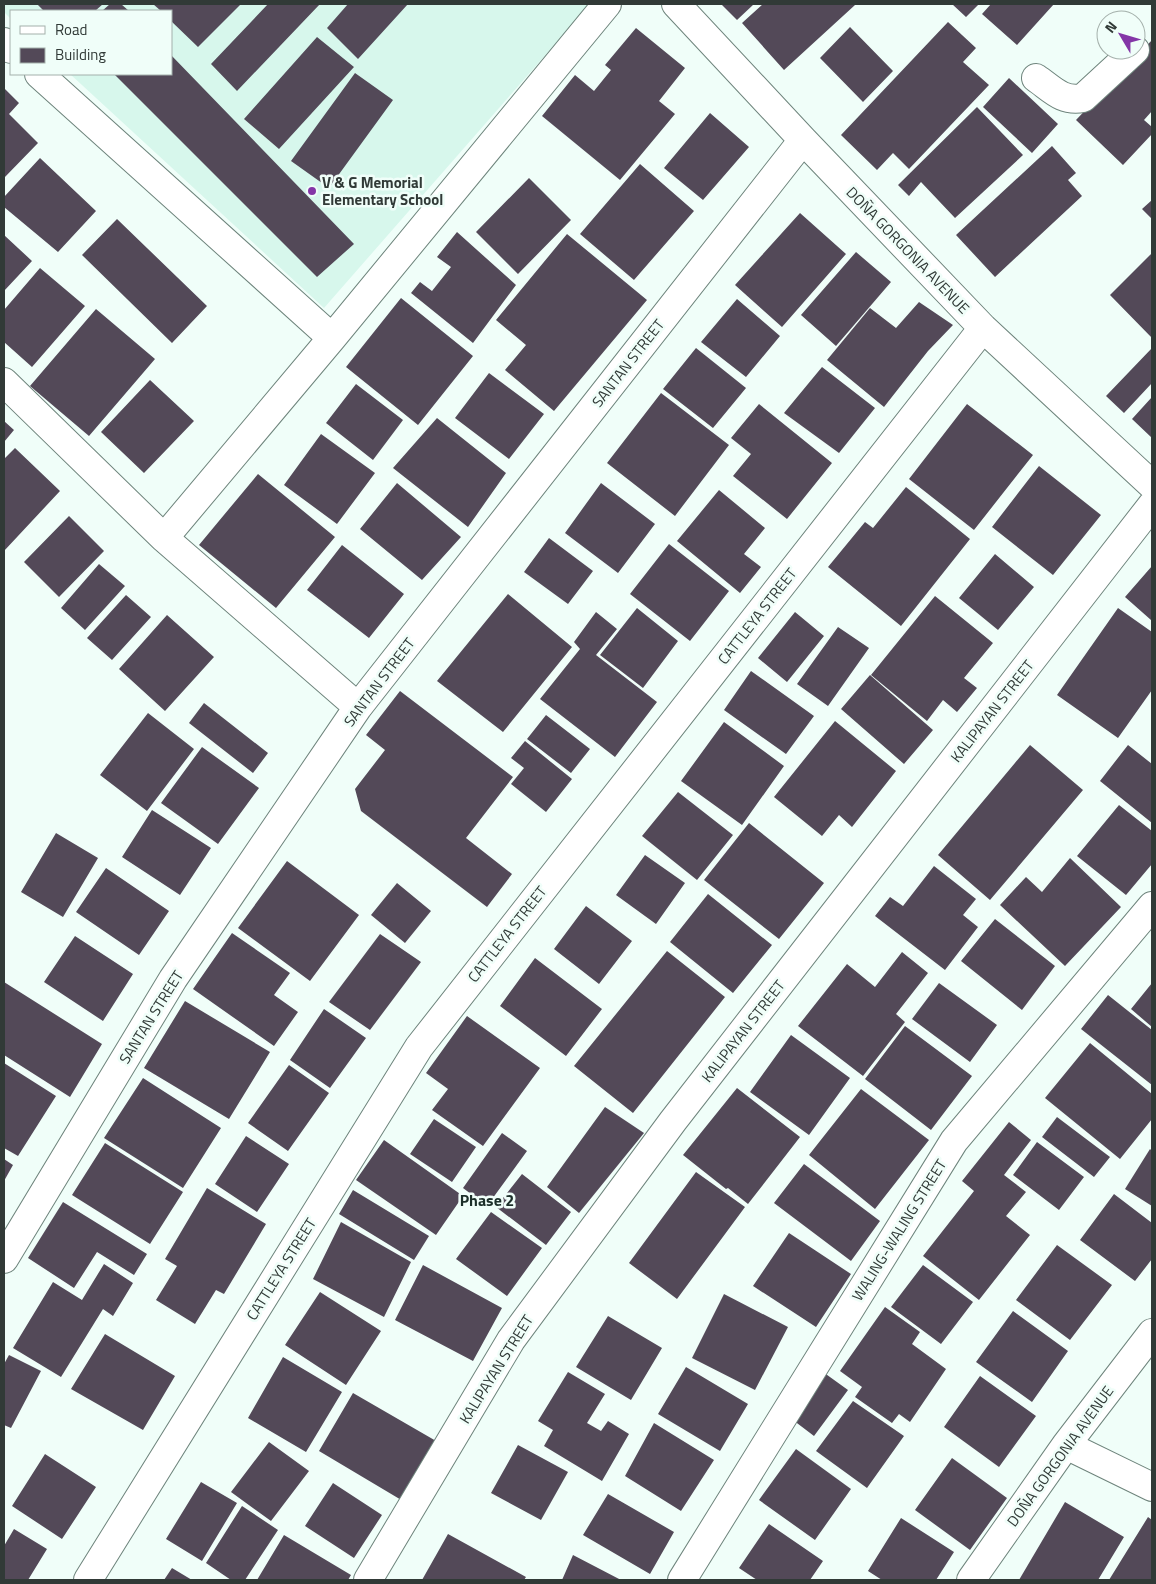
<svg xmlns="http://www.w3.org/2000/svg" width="1156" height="1584" font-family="'Titillium Web',sans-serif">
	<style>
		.built { fill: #d7f7ec }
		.building { fill: #534958 }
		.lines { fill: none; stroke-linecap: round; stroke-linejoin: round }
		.minor-casing { stroke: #6e847c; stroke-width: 30 }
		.minor { stroke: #fff; stroke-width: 28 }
		.poi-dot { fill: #8436a7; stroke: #f0fef9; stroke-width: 2 }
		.labels { text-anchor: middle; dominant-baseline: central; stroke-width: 5; stroke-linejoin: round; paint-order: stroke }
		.poi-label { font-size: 15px; font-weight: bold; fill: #313a37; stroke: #f0fef9; text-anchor: start }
		.street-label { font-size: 15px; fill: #313a37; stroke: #f0fef9 }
		.neighbourhood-label { font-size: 16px; font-weight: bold; fill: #1c2f29; stroke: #f0fef9 }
	</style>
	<rect width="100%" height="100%" fill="#f0fef9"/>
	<!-- built -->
	<path class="built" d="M4 4H590L324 308 70 74H171V11H11V19L4 12Z"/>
	<!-- building -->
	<path class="building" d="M37 4H103L95 11H44Z
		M110 4H121L129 11H102Z
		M153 4H241L198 47 171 21V11H161Z
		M268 4H320L237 91 211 64Z
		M348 4H408L358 59 327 28Z
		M721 4H754L737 20Z
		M763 4H854L855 5 784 70 742 23Z
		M952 4H979L966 17Z
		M991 4H1054L1017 45 982 14Z
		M948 22 976 48 963 62 989 85 909 169 893 153 877 170 841 135Z
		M850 27 893 71 863 102 820 58Z
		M636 28 685 68 659 101 675 114 620 180 542 116 575 75 594 91 611 70 605 65Z
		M317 37 354 67 279 149 244 119Z
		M1152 40V111L1144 120 1152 127V134L1123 165 1076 120Z
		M171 55 354 244 317 277 114 74H171Z
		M355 73 393 100 329 188 291 161Z
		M1009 78 1058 124 1032 153 983 107Z
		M4 88 19 103 9 114 38 143 4 178Z
		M977 107 1023 155 955 218 921 182 909 196 898 185Z
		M710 113 749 147 703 200 664 168Z
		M1052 146 1076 173 1068 180 1082 196 995 277 956 235Z
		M40 158 96 211 58 252 4 207V197Z
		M640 164 694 211 634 280 580 234Z
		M529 178 571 220 518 274 476 232Z
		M1152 200V219L1142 209Z
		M800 213 846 254 782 327 735 285Z
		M117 219 207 306 172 343 82 255Z
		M457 232 516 285 473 343 411 293 420 282 432 291 451 267 437 257Z
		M567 234 647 300 554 411 505 370 526 345 496 320Z
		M4 235 32 261 4 291Z
		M856 252 891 282 836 346 801 315Z
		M1152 253V338L1110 295Z
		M40 268 85 306 32 367 4 342V310Z
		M401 298 473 356 418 425 346 367Z
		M737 299 780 336 746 377 701 342Z
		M919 302 953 325 928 351 884 407 827 360 870 308 896 328Z
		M96 309 155 359 89 436 30 386Z
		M696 348 746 388 713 428 663 389Z
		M1152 348V383L1124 413 1106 396Z
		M822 367 875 408 839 453 784 413Z
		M489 373 544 414 509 459 455 418Z
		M150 380 194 421 144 473 101 432Z
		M356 384 403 420 373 460 326 423Z
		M661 393 729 445 675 516 607 463Z
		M1152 397V438L1132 419Z
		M759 404 832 463 787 519 733 476 751 454 731 438Z
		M967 404 1033 455 974 530 909 479Z
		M437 418 506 473 468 527 393 468Z
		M4 421 14 430 4 442Z
		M321 434 375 473 337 524 284 485Z
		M15 448 60 491 4 551V459Z
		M1039 466 1101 515 1053 575 992 527Z
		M258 474 335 537 276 608 199 545Z
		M397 483 461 537 422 580 360 529Z
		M601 483 655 524 618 573 565 533Z
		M906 487 970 539 901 626 828 567 865 522 873 528Z
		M719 490 765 528 744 554 761 567 740 593 677 541Z
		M69 516 104 551 59 597 24 562Z
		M549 538 593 571 568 604 524 572Z
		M669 544 729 591 690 641 630 594Z
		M342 545 404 594 369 638 307 590Z
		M995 554 1034 587 998 630 959 598Z
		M99 564 125 586 85 630 61 608Z
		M1152 566V619L1151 620 1125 597Z
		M508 594 572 647 503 732 437 681Z
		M126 595 151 617 112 660 87 638Z
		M935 596 993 643 964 678 977 688 957 712 943 700 927 721 871 675Z
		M637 608 678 641 643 688 600 655Z
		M1118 608 1152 632V690L1118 738 1057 695Z
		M596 612 617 629 596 655 657 702 615 757 540 699 580 649 574 642Z
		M795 612 824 636 787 682 758 658Z
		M167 615 214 657 165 711 119 669Z
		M838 627 869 648 828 706 797 684Z
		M751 671 814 716 786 754 724 710Z
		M870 675 933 730 904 764 841 709Z
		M400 691 513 777 466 838 512 874 487 907 361 811 355 789 385 750 366 735Z
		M204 703 268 753 253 773 189 723Z
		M148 713 194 749 147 811 100 775Z
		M546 715 590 749 571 773 527 739Z
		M835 721 896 771 852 827 839 815 822 836 774 797Z
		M724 722 784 766 742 825 681 781Z
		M525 741 572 779 546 812 511 784 524 768 511 758Z
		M1030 745 1083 790 990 900 938 855Z
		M1128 745 1152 764V823L1100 781Z
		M202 747 259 788 218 844 161 803Z
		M678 792 733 835 697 880 642 836Z
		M1119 805 1152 831V864L1126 895 1077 856Z
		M152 810 211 848 180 895 122 857Z
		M749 823 824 883 779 939 704 880Z
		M56 833 98 858 63 917 21 892Z
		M645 855 685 883 656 924 616 895Z
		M1070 858 1121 907 1065 966 1000 905 1026 877 1042 892Z
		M287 861 359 915 310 981 238 928Z
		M934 866 976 899 963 915 978 927 945 970 875 916 890 897 903 906Z
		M106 868 169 911 139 955 76 912Z
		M397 883 431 911 405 943 371 915Z
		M708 894 772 945 733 993 670 942Z
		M586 906 632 941 599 984 554 949Z
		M995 919 1055 966 1022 1010 961 961Z
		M232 933 290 973 274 995 298 1012 274 1046 193 989Z
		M380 934 421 962 370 1030 329 1002Z
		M75 936 133 974 103 1021 44 982Z
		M667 951 725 997 633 1113 574 1066Z
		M902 952 928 973 896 1014 905 1022 863 1076 798 1026 847 964 875 987Z
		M535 958 602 1009 566 1056 500 1006Z
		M4 982 102 1044 70 1097 4 1055Z
		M939 983 997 1025 970 1062 912 1019Z
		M1152 983V1027L1131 1009Z
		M1108 995 1152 1030V1085L1081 1029Z
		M185 1001 270 1052 229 1119 144 1068Z
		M324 1009 366 1038 330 1088 290 1060Z
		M467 1016 540 1068 483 1146 432 1110 448 1089 426 1073Z
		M905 1026 972 1076 931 1130 865 1079Z
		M791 1035 850 1078 809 1135 750 1092Z
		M1090 1043 1152 1094V1119L1120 1159 1045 1098Z
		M4 1063 56 1096 18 1156 4 1148Z
		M289 1065 329 1093 288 1151 248 1123Z
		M143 1078 221 1128 183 1188 104 1138Z
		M737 1088 800 1137 748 1204 728 1188 726 1189 683 1155Z
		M861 1089 929 1140 875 1209 809 1155Z
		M605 1107 644 1133 579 1213 547 1187Z
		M1057 1117 1110 1157 1094 1177 1042 1137Z
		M434 1119 476 1147 452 1182 410 1154Z
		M1009 1122 1031 1140 1004 1175 1026 1192 1006 1216 1030 1235 979 1300 923 1256 974 1191 962 1181Z
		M502 1133 527 1151 487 1206 463 1188Z
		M246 1136 289 1164 257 1212 215 1184Z
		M384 1140 463 1196 436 1235 356 1180Z
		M1037 1142 1084 1177 1059 1210 1013 1175Z
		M105 1143 183 1192 150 1244 72 1195Z
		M1150 1149 1152 1151V1206L1125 1189Z
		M4 1159 13 1165 4 1181Z
		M804 1164 880 1221 851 1261 774 1203Z
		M696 1172 745 1207 677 1299 629 1263Z
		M522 1174 571 1212 546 1245 496 1207Z
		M207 1188 266 1224 224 1294 216 1290 195 1324 156 1300 177 1266 165 1259Z
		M353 1190 429 1236 414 1260 339 1214Z
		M1114 1194 1152 1223V1259L1135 1281 1080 1240Z
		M63 1202 147 1254 134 1275 97 1252 74 1288 28 1258Z
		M491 1212 542 1248 507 1296 456 1259Z
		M341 1222 411 1262 384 1317 313 1279Z
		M789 1233 851 1274 816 1327 753 1286Z
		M1057 1245 1112 1285 1070 1340 1016 1300Z
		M104 1264 133 1283 113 1316 103 1309 61 1377 13 1348 53 1282 82 1300Z
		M423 1265 502 1308 473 1361 395 1320Z
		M923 1265 973 1302 941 1344 891 1307Z
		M320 1292 381 1331 346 1385 285 1345Z
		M724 1294 788 1327 755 1390 692 1358Z
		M885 1307 920 1332 912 1344 946 1369 910 1422 899 1414 892 1423 855 1397 862 1387 840 1371Z
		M1013 1311 1068 1351 1032 1402 976 1362Z
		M608 1316 662 1348 631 1400 576 1367Z
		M105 1334 175 1376 143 1430 71 1389Z
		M9 1355 41 1371 11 1428 4 1425V1364Z
		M283 1357 342 1392 306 1452 248 1418Z
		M686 1367 748 1404 720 1451 658 1414Z
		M568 1372 605 1394 587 1423 601 1431 608 1421 629 1434 602 1481 544 1446 553 1430 538 1421Z
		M823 1372 848 1390 814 1436 789 1417Z
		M980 1376 1036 1416 999 1467 944 1427Z
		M353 1393 443 1445 408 1504 319 1451Z
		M853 1401 904 1436 867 1488 816 1451Z
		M654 1423 714 1460 681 1511 625 1476Z
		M269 1442 309 1471 271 1521 231 1492Z
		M518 1445 568 1472 541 1520 491 1493Z
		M796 1449 851 1489 815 1540 759 1500Z
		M45 1454 96 1487 62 1539 12 1506Z
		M952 1458 1007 1498 970 1550 915 1510Z
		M201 1482 237 1503 202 1561 166 1539Z
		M333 1483 382 1515 354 1558 305 1526Z
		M608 1494 674 1532 650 1574 583 1535Z
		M1065 1502 1124 1537 1098 1580H1019Z
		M242 1506 278 1530 245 1580H231L206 1563Z
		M1148 1517 1152 1520V1580H1109Z
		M901 1518 954 1552 936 1580H882L868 1571Z
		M769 1524 823 1561 810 1580H757L739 1568Z
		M14 1529 47 1549 28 1580H4V1546Z
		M448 1534 526 1577 524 1580H422Z
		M284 1535 351 1575 348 1580H257Z
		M573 1555 621 1580H562Z
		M172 1568 192 1580H164Z"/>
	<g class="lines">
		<!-- minor casing -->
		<g class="minor-casing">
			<path id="minor" d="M676 4 803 140 983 328 1152 485
				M4 42 11 49
				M39 74 332 338
				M1036 78C1052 89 1062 102 1083 98L1135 50
				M4 382 164 538 358 707
				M164 538 332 338 607 4
				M4 1259 173 979 358 707 803 140
				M1066 1445 1152 1487
				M88 1580 419 1047 983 328
				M368 1580 511 1340 673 1121 1152 505
				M682 1580 954 1141 1152 906
				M971 1580 1066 1445 1152 1333"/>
		</g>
		<!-- minor -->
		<use href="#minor" class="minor"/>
	</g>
	<!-- markers -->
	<circle class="poi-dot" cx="312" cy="191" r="5"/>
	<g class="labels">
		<!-- poi labels -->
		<g class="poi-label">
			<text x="322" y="182">V &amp; G Memorial<tspan x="322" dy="17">Elementary School</tspan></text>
		</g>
		<!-- street labels -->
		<g class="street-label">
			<text transform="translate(908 250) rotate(46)">DOÑA GORGONIA AVENUE</text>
			<text transform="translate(628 363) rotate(-52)">SANTAN STREET</text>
			<text transform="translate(757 616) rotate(-52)">CATTLEYA STREET</text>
			<text transform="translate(379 682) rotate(-53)">SANTAN STREET</text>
			<text transform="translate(992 711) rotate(-52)">KALIPAYAN STREET</text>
			<text transform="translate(507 934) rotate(-52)">CATTLEYA STREET</text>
			<text transform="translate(151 1017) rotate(-58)">SANTAN STREET</text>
			<text transform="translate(743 1031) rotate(-52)">KALIPAYAN STREET</text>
			<text transform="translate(899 1230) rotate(-58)">WALING-WALING STREET</text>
			<text transform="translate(281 1269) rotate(-58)">CATTLEYA STREET</text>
			<text transform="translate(496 1369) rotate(-58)">KALIPAYAN STREET</text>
			<text transform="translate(1060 1456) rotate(-54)">DOÑA GORGONIA AVENUE</text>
		</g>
		<!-- neighbourhood labels -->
		<g class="neighbourhood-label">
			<text x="487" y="1200">Phase 2</text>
		</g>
	</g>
	<!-- border -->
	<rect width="1156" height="1584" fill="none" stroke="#313a37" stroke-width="10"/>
	<!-- legend -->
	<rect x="10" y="10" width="162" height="65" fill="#f0fef9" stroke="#a4b0ab"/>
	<rect x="20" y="26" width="25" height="8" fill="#ffffff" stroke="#a4b0ab"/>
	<text x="55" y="35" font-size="15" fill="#313a37">Road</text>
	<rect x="20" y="48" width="25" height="15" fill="#534958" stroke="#a4b0ab"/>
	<text x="55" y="60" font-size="15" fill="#313a37">Building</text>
	<!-- north arrow -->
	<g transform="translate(1121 35) rotate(308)"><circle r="24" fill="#f0fef9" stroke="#a4b0ab"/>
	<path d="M0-4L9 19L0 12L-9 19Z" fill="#8436a7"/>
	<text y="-8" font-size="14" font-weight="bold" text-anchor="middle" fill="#313a37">N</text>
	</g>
</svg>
